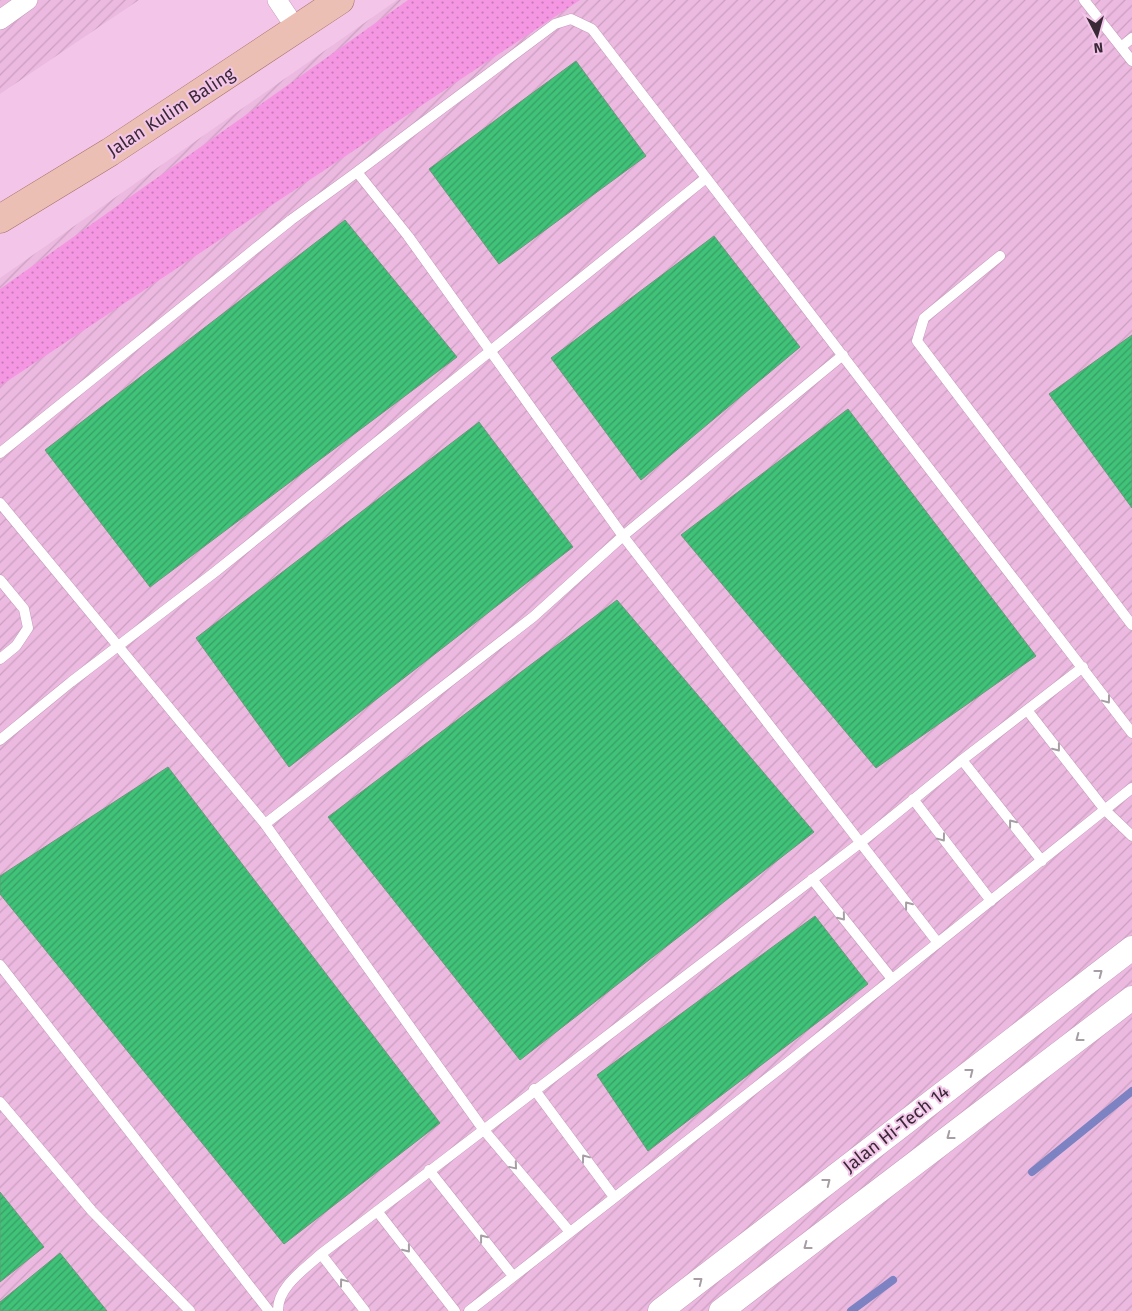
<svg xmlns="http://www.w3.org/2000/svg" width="1132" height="1311" font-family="'Fira Sans',sans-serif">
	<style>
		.industrial { fill: url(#industrial-furrows) }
		.park { fill: url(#park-dots) }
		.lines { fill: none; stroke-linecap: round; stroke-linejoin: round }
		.stream { stroke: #7c82c2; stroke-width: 8 }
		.building { fill: url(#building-hatch); stroke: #6b997a }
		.service-casing { stroke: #c79cbd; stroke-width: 11 }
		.minor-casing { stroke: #c79cbd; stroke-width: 20 }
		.tertiary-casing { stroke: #c79cbd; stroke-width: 25 }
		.primary-casing { stroke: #a66f68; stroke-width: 29 }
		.service { stroke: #fff; stroke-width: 10 }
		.minor { stroke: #fff; stroke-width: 19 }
		.tertiary { stroke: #fff; stroke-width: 24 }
		.primary { stroke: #ecbfb5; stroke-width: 28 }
		.oneway { stroke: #a69ea4 }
		.labels { text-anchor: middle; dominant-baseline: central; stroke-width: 4; stroke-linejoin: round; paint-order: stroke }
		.street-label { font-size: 18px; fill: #392835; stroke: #f3c6e9 }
	</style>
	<defs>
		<pattern id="industrial-furrows" width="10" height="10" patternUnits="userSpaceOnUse" patternTransform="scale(1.25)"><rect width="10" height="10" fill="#ecb9e0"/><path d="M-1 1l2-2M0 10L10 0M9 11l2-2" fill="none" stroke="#cb9fc1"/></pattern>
		<pattern id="park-dots" width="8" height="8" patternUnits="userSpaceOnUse" patternTransform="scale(1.25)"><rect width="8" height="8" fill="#f496e2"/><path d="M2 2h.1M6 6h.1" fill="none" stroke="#c77ab8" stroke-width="1.8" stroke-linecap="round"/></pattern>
		<pattern id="building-hatch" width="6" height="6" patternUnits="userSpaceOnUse" patternTransform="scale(1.25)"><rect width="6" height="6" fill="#40c379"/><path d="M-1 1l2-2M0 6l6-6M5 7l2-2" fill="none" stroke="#379e64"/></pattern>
	</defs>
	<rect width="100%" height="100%" fill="#f3c6e9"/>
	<!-- industrial -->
	<path class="industrial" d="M0 0H139L0 94Z
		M397 0H1132V1311H0V278Z"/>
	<!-- park -->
	<path class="park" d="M408 0H580L0 386V289Z"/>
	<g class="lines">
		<!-- stream -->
		<path class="stream" d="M1032 1172 1132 1091
			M851 1311 893 1280"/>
	</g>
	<!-- building -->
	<path class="building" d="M576 61 646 156 499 264 429 169Z
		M345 220 457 357 150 587 45 450Z
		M714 236 800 347 641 480 551 358Z
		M1132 335V508L1049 394Z
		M848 409 1036 656 876 768 681 535Z
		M479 422 573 547 289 767 196 638Z
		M617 600 814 832 520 1060 328 817Z
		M168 767 440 1123 284 1244 0 894V876Z
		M815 916 868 984 648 1151 597 1075Z
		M0 1192 44 1247 0 1282Z
		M60 1253 107 1311H0V1302Z"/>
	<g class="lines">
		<!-- service casing -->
		<g class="service-casing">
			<path id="service" d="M1084 0 1132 61
				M1121 47 1132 38
				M357 172 555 24 571 19 592 29 1132 733
				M1000 256 924 318 917 341 1132 625
				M0 453 291 220 357 172 408 236 623 536 938 943
				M0 503 265 824 483 1129 570 1232
				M0 580 24 609 28 628 16 646 0 659
				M1027 710 1105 810 1132 836
				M0 740 71 682 215 572 706 178
				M962 760 1042 861
				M913 799 991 901
				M265 824 533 617 623 536 843 355
				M812 879 892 979
				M0 965 269 1311
				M534 1089 614 1197
				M0 1102 92 1211 190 1311
				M429 1170 513 1276
				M377 1211 455 1311
				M321 1254 365 1311
				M278 1311C277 1287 305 1269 321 1254L860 843 962 760 1083 667
				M469 1311 786 1064 1132 788"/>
		</g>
		<!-- minor casing -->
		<g class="minor-casing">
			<path id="minor" d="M277 0 297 30
				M0 20 28 0"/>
		</g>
		<!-- tertiary casing -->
		<g class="tertiary-casing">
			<path id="tertiary" d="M660 1311 1132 948
				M721 1311 1132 998"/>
		</g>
		<!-- primary casing -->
		<g class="primary-casing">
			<path id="primary" d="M0 219 110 152 340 0"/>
		</g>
		<!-- service -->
		<use href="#service" class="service"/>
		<!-- minor -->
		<use href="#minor" class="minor"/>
		<!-- tertiary -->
		<use href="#tertiary" class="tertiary"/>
		<!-- primary -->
		<use href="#primary" class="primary"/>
	</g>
	<!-- one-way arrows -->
	<defs><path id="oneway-chevron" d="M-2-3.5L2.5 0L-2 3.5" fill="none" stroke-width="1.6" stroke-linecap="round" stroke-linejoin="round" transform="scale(1.25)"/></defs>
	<g class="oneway">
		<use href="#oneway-chevron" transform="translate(1107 700) rotate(53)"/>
		<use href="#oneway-chevron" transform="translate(1057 748) rotate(52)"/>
		<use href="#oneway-chevron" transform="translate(1012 823) rotate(-128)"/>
		<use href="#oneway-chevron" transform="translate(942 838) rotate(53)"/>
		<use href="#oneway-chevron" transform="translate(908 905) rotate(-128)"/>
		<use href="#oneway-chevron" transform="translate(842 917) rotate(51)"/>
		<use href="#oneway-chevron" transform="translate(1099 973) rotate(-37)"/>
		<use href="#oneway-chevron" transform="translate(1079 1038) rotate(143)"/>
		<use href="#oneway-chevron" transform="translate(970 1072) rotate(-38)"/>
		<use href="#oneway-chevron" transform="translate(950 1136) rotate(143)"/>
		<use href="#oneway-chevron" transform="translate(585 1158) rotate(-127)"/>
		<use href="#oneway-chevron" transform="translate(514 1166) rotate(50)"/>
		<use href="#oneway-chevron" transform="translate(827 1182) rotate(-38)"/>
		<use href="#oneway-chevron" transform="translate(483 1238) rotate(-128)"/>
		<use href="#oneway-chevron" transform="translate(807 1246) rotate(143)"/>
		<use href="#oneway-chevron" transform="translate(407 1249) rotate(52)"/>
		<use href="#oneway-chevron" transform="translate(699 1281) rotate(-38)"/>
		<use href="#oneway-chevron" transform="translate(343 1282) rotate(-127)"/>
	</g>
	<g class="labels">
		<!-- street labels -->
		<g class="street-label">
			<text transform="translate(171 112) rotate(-33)">Jalan Kulim Baling</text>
			<text transform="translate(896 1129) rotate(-38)">Jalan Hi-Tech 14</text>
		</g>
	</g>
	<!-- north arrow -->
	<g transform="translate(1097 35) rotate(174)" stroke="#f3c6e9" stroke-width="4" paint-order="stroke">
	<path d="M0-4L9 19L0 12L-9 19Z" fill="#392835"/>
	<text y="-8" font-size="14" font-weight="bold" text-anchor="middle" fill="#392835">N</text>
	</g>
</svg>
